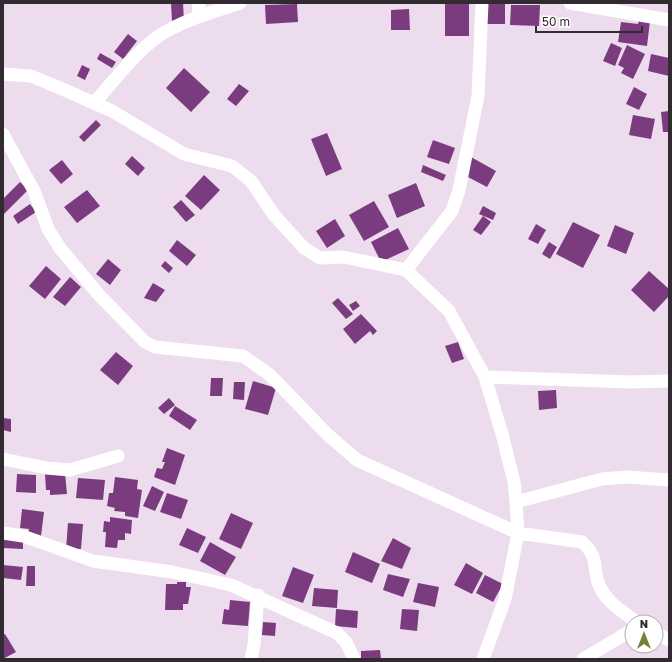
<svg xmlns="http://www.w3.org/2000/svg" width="672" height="662" font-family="'Golos Text',sans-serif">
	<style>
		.building { fill: #7a3c7f }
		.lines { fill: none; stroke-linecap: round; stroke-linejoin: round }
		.minor { stroke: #fff; stroke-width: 13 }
	</style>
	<rect width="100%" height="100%" fill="#eddbee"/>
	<!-- building -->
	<path class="building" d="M171 3H183L184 21 172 22Z
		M445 3H469V36H445Z
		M485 3H505V24H485Z
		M297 4 298 22 266 24 265 5Z
		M511 5H540L539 26 510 25Z
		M409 9 410 30H391V10Z
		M639 20 650 21 647 46 618 42 621 22 638 24Z
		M128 34 137 41 123 59 114 52Z
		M611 43 622 48 615 66 603 61Z
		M627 45 645 54 633 79 621 73 624 68 618 65Z
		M100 53 116 62 112 68 97 59Z
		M651 54 669 58V76L648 71Z
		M82 65 90 69 85 80 77 76Z
		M184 68 210 92 191 112 166 88Z
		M239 84 249 91 236 106 227 99Z
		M634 87 647 94 639 110 626 104Z
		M669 111V132H663L661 112Z
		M633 115 655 119 651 139 629 135Z
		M96 120 101 125 84 142 79 137Z
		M327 133 342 169 326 176 311 139Z
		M433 140 455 148 449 164 427 157Z
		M132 156 145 168 138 176 125 164Z
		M471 157 496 171 487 187 466 176Z
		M62 160 73 174 61 184 49 170Z
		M423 165 446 175 443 181 421 172Z
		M204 175 220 190 201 210 185 196Z
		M20 182 28 190 3 215V199Z
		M416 183 425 206 397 218 388 195Z
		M87 190 100 206 77 223 64 207Z
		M181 200 195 215 186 222 173 207Z
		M374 201 389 227 364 241 349 215Z
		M30 204 36 212 18 224 13 216Z
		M483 206 496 213 493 220 479 214Z
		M483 216 491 222 481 235 473 230Z
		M335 219 345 236 327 248 316 231Z
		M573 222 600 235 583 268 556 254Z
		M536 224 546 230 538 244 528 239Z
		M615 225 634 233 626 254 607 246Z
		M398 228 409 249 381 262 371 242Z
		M177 240 196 255 187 266 169 251Z
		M549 242 557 247 550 259 542 254Z
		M108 259 121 270 110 285 96 274Z
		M165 261 173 268 169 273 161 266Z
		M46 266 61 279 45 299 29 286Z
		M649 271 669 289V296L654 312 631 290Z
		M70 277 81 287 65 306 53 297Z
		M153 283 165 290 156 302 144 298Z
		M338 298 353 314 346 319 332 303Z
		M356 301 360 306 353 311 349 305Z
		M361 314 377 331 373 335 370 331 355 344 343 329Z
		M458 342 464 359 452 363 445 346Z
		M116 352 133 366 118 385 100 370Z
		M211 378H223L222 396H210Z
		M253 381 276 388 268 415 245 409Z
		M234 382H245L244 400 233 399Z
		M556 390 557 408 539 410 538 391Z
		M169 398 175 405 164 414 158 408Z
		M175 406 197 420 190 430 169 416Z
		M3 418 11 419V432L3 430Z
		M167 448 185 455 175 485 154 477 157 468 162 469 165 462H162Z
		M65 473 67 494 50 495V490H46L45 474Z
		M17 474 36 475V493L16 492Z
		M115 477 138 480 137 489 142 490 138 518 125 516V512L114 511 115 508 107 506 109 493H113Z
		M78 478 105 480 103 500 76 498Z
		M152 486 164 492 155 511 143 506Z
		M167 493 188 500 181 519 160 512Z
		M22 509 44 512 41 536 28 534 29 529 20 528Z
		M231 513 253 523 241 549 219 539Z
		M110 517 132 520 131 534 125 533V540H118L117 548 105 547 106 532H103L104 521 110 522Z
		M68 523 83 524 81 549H66Z
		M187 528 206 537 198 553 179 545Z
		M393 538 411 548 402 569 381 561Z
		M3 539 23 540V549L3 548Z
		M210 542 236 557 225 575 200 561Z
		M353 552 380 564 372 583 345 572Z
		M466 563 483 573 472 594 454 585Z
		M3 565 23 567 21 580 3 578Z
		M27 566H35V586H26Z
		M293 567 314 575 303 603 282 596Z
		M388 574 410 579 403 597 383 590Z
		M485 575 503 584 493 602 476 593Z
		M177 582H186V587H191L188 604H183V610H165L166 584H177Z
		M418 583 439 587 435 607 413 602Z
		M314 588 338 590 337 608 312 606Z
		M230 600 250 602 248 626 222 624 224 609 229 610Z
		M336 609 358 611 357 628 335 626Z
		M402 609 419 610 417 631 400 629Z
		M263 622 276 623 275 636 262 635Z
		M5 634 16 652 3 659V635Z
		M380 650 381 659H361V651Z"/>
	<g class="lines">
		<!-- minor -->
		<path class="minor" d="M570 3 669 20
			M198 17 199 3
			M3 74 31 76 60 88 112 111 184 154 232 166 251 181 274 215 304 248 320 258 343 257 406 270 449 311 485 377 502 434 514 482 516 502 518 533 505 599 483 659
			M94 103C115 80 138 48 165 32 188 19 215 11 240 3
			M3 134 34 191 48 229 60 248 99 295 145 342 155 347 243 356 270 375 328 435 357 460 518 533 582 542C601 559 591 569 600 587 608 604 623 611 636 622
			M406 270 452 211 459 190 478 96 482 3
			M485 377 630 382 669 381
			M3 459 46 468 70 470 118 456
			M516 502 602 479 627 477 669 480
			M3 533 23 536 93 561 172 572 231 585 337 633 346 642 354 659
			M656 633 669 640
			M251 659 254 645 258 595
			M583 659 632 630"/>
	</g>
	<!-- border -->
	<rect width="672" height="662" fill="none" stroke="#312a31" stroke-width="8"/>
	<!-- north arrow -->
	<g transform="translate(644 634)"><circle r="19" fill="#ffffff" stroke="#adaaad"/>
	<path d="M0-3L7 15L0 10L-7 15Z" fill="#728434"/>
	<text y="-6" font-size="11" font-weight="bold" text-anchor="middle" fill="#312a31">N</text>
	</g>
	<!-- scale -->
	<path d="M536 26v6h106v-6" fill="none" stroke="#312a31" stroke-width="2"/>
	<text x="542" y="26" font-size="12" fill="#312a31" stroke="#ffffff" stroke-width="3" paint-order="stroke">50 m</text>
</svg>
